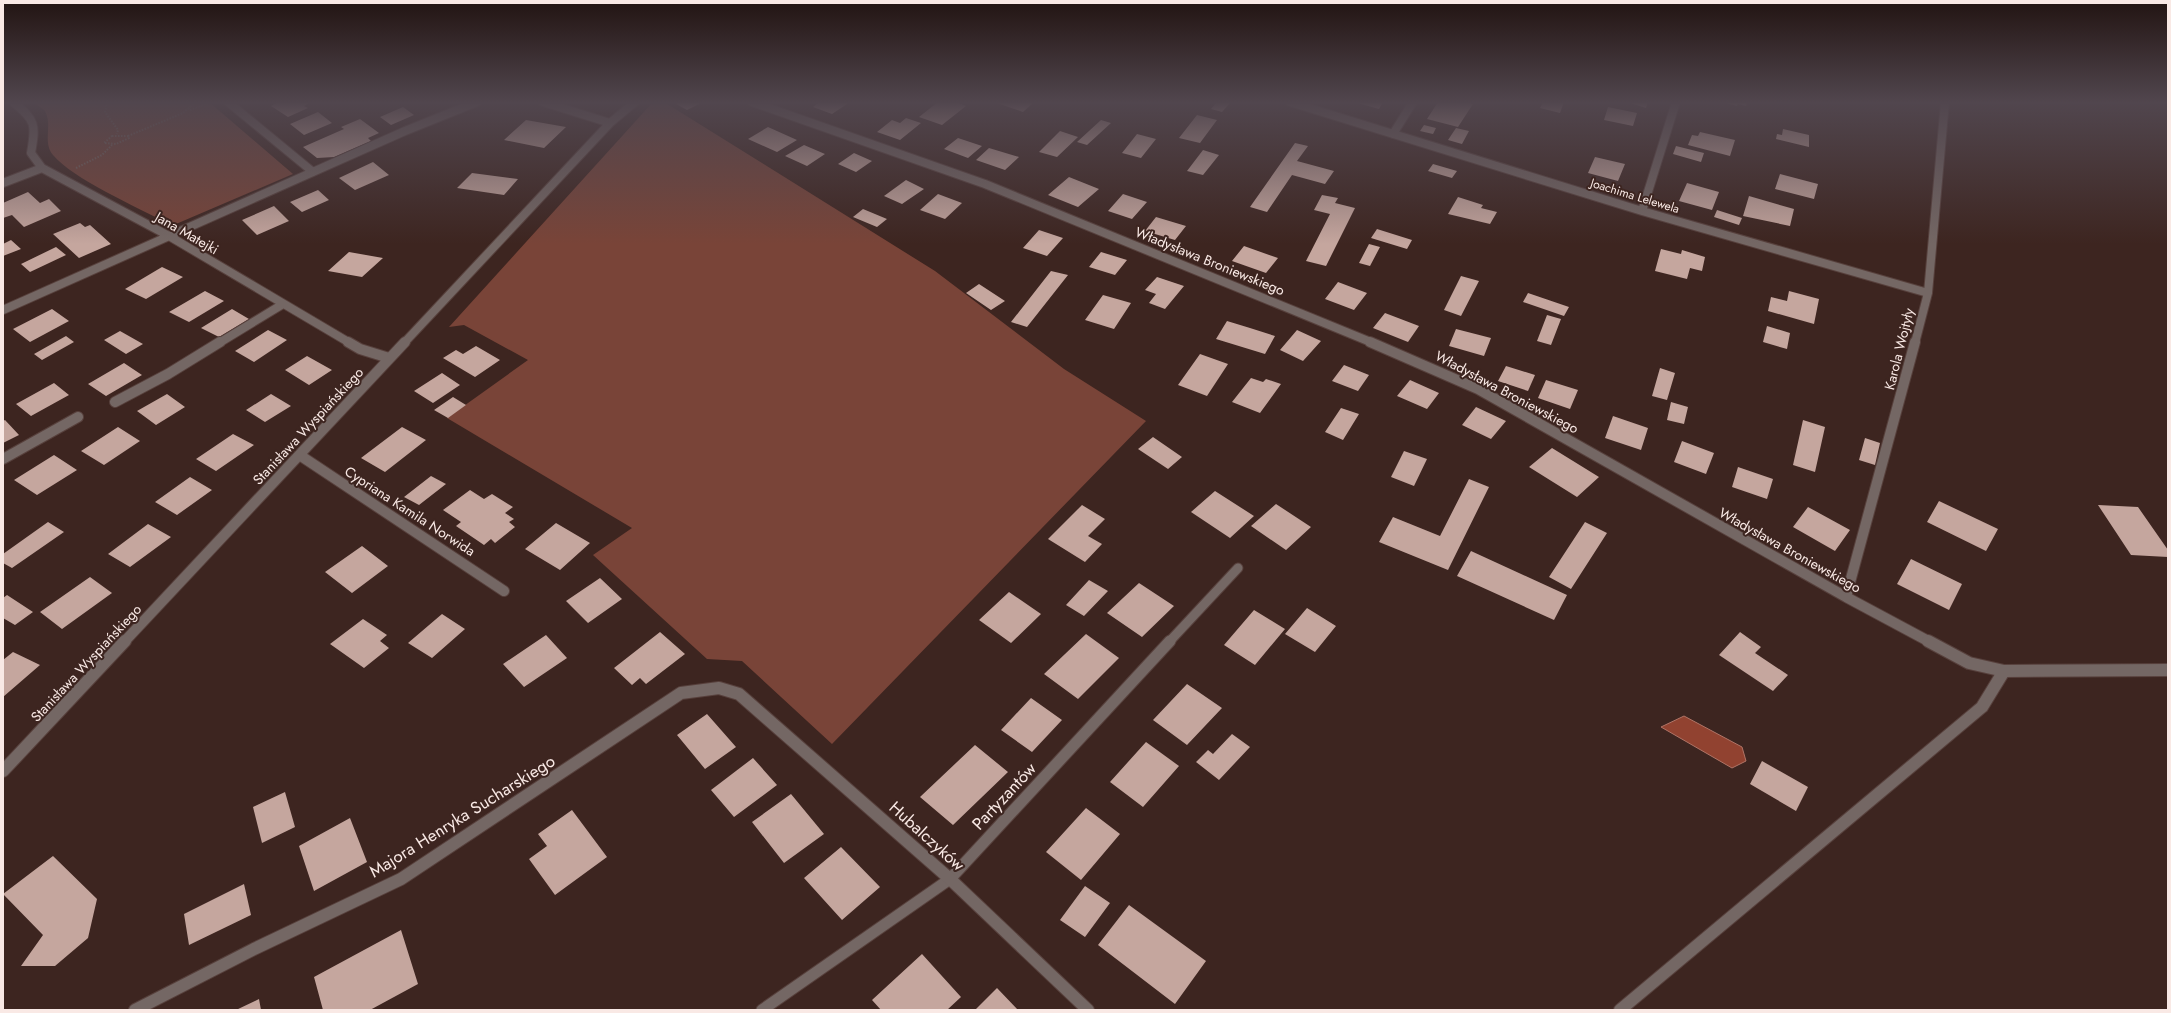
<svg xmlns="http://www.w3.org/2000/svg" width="2171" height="1013" font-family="Jost,sans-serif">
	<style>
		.green { fill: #794438 }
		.water { fill: #914230; stroke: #b07466 }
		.building { fill: #c5a69e }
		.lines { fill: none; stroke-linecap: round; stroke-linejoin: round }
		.lane-far1-casing { stroke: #57403c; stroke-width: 11 }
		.lane-casing { stroke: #57403c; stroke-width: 13 }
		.street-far2-casing { stroke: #57403c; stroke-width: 10 }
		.street-far1-casing { stroke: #57403c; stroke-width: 12 }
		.street-casing { stroke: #57403c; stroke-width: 14 }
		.path { stroke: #7b6661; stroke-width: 2; stroke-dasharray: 1.5 1.5; stroke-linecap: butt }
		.lane-far1 { stroke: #746764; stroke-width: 9 }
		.lane { stroke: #746764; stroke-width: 11 }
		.street-far2 { stroke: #746764; stroke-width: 8 }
		.street-far1 { stroke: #746764; stroke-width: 10 }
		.street { stroke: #746764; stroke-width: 12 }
		.labels { text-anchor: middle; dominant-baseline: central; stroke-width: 4; stroke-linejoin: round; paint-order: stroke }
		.far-street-label { font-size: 12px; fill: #f9e9e5; stroke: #3d2520 }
		.street-label { font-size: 14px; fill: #f9e9e5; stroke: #3d2520 }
		.near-street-label { font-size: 17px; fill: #f9e9e5; stroke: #3d2520 }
	</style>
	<rect width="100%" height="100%" fill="#3d2520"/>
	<!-- green -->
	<path class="green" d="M33 102H209L293 174 176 224 165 222C135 206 73 179 53 155 42 142 53 126 45 111 43 108 36 105 33 102Z
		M653 102H664L935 271 1064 369 1146 421 832 744 742 661 707 659 593 555 632 528 447 418 528 360 464 325 449 327Z"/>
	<!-- water -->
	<path class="water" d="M1684 716 1742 747 1746 761 1732 768 1661 727Z"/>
	<!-- building -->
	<path class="building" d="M278 102H311L304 106 308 108 288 117 271 106Z
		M679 102H703L687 110 676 104Z
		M819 102H850L832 114 813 107Z
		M938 102H957L966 106 942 125 919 117Z
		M994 102H1034L1023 112Z
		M1217 102H1231L1222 112 1211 109Z
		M1354 102H1383L1379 109Z
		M1438 102H1469L1473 104 1458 127 1427 119Z
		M1543 102H1564L1560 113 1540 108Z
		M1627 102H1648L1646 108Z
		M1722 102H1747L1746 106 1738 104 1737 106Z
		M403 107 414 115 391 125 380 117Z
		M1608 107 1637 113 1633 126 1604 120Z
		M318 112 332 123 304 135 290 124Z
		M1197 115 1217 120 1200 143 1179 138Z
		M906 118 921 123 900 140 877 132 892 120 900 123Z
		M360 119 379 133 368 138 371 141 334 157 317 158 303 147 344 129 341 127Z
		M526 120 566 127 544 148 504 140Z
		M1101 120 1111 123 1087 145 1077 142Z
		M1424 125 1436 128 1433 134 1420 131Z
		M768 127 797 140 777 152 748 139Z
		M1456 128 1469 131 1462 144 1448 140Z
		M1783 129 1809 135V147L1776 139 1777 134 1782 135Z
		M1060 131 1078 137 1057 157 1039 152Z
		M1700 132 1735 140 1730 156 1688 145 1692 135 1698 136Z
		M1137 134 1156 139 1141 158 1122 153Z
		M958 138 982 146 968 158 944 149Z
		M1295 143 1308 146 1297 161 1334 171 1325 184 1292 175 1267 212 1250 207Z
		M804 145 825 154 807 166 785 156Z
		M1676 146 1704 153 1701 162 1673 154Z
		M989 148 1019 157 1005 170 976 160Z
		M1203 150 1219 155 1203 175 1187 171Z
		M854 153 872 161 856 172 838 164Z
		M1595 157 1625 164 1618 181 1588 173Z
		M373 162 389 175 355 190 339 178Z
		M1433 164 1457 171 1452 178 1428 171Z
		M472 173 518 179 504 195 457 188Z
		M1780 174 1818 184 1814 199 1775 189Z
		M1069 177 1099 189 1078 207 1048 195Z
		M906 180 924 189 902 204 884 196Z
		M1687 183 1719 192 1712 210 1679 201Z
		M318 190 329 200 302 212 290 202Z
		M28 192 40 203 49 199 61 211 24 227 12 215 3 218V203Z
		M938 194 962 203 945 219 920 210Z
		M1123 194 1147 202 1132 219 1108 211Z
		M1322 195 1338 198 1335 203 1355 208 1326 266 1306 261 1330 214 1314 210Z
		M1749 196 1794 209 1790 226 1743 216Z
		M1458 197 1483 205 1481 208 1497 212 1490 224 1448 214Z
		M274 206 289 221 257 235 242 220Z
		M863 209 887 219 877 227 853 217Z
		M1717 210 1742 218 1739 225 1714 217Z
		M1156 217 1186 226 1175 240 1145 231Z
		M80 223 85 227 90 225 111 244 79 258 53 234Z
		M1377 229 1412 240 1407 249 1371 238Z
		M1039 230 1063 238 1047 256 1023 248Z
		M11 240 21 249 3 256V244Z
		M1369 244 1380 247 1370 266 1359 263Z
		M1244 246 1278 258 1266 273 1232 261Z
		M56 247 66 255 30 272 21 264Z
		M1661 249 1681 254 1682 250 1705 257 1702 271 1690 268 1687 279 1655 271Z
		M349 252 383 258 362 277 328 271Z
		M1101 252 1127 260 1115 275 1089 267Z
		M162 267 183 277 146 299 125 289Z
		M1051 271 1068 275 1027 327 1011 322Z
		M1461 276 1479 281 1461 316 1444 310Z
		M1157 277 1184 286 1165 309 1149 303 1156 294 1145 290Z
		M1338 282 1367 293 1354 310 1325 299Z
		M979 284 1005 301 991 310 966 293Z
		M205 291 224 301 189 322 169 312Z
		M1789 291 1819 299 1814 324 1768 311 1771 297 1787 301Z
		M1528 293 1569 307 1564 316 1523 302Z
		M1103 295 1131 303 1114 329 1085 320Z
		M52 309 69 321 30 342 13 329Z
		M232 309 249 319 219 337 201 328Z
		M1385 313 1419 326 1408 342 1373 328Z
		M1547 315 1561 319 1551 345 1537 341Z
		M1227 321 1250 328 1275 336 1265 354 1216 339Z
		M1767 326 1790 333 1787 349 1763 342Z
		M1456 329 1491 338 1484 356 1449 346Z
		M268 330 287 340 254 362 235 351Z
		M1297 330 1321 341 1303 361 1280 350Z
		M120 331 143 344 126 354 104 340Z
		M66 336 74 342 42 360 34 354Z
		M476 346 500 360 475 377 443 358 456 350 463 354Z
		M1200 354 1228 364 1207 396 1178 385Z
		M307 356 332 370 309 385 285 370Z
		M124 363 142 375 106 396 88 384Z
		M1344 365 1369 375 1358 391 1332 381Z
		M1506 366 1535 375 1528 391 1498 381Z
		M1660 368 1675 373 1667 400 1652 396Z
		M442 373 460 385 433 403 414 391Z
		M1251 378 1263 382 1266 379 1281 384 1260 413 1232 402Z
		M1410 380 1439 393 1427 409 1397 396Z
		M1546 380 1578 390 1570 409 1538 398Z
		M54 383 69 395 31 416 16 404Z
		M167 394 185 407 156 425 137 411Z
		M271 394 291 406 265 422 246 410Z
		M453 397 466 405 448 418 434 410Z
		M1671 402 1688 407 1684 424 1667 420Z
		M1476 407 1506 421 1491 439 1462 425Z
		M1341 408 1359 414 1343 440 1325 432Z
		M1613 416 1648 428 1641 450 1605 438Z
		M5 420 19 435 3 443V421Z
		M1803 420 1825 427 1815 472 1793 465Z
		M118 427 140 441 104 465 81 451Z
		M402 427 426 440 385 472 361 458Z
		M233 434 254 445 216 471 196 459Z
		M1153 437 1182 457 1168 469 1138 449Z
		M1865 438 1880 443 1875 465 1859 460Z
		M1682 441 1714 453 1706 474 1674 462Z
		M1552 448 1599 477 1577 497 1529 467Z
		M1404 451 1427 459 1414 486 1391 477Z
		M54 455 77 470 37 495 14 480Z
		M1738 467 1773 479 1767 499 1732 487Z
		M431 476 446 484 419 505 404 497Z
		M190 477 212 490 177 515 155 502Z
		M1469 479 1489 487 1448 570 1379 542 1393 517 1440 536Z
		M470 490 484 499 492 494 513 507 505 513 514 519 509 522 515 527 495 543 491 539 484 545 456 526 461 522 443 510Z
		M1215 491 1254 516 1230 538 1191 512Z
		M1939 501 1998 529 1986 551 1927 522Z
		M1276 504 1311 527 1286 550 1251 526Z
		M1082 505 1105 519 1088 536 1102 544 1085 562 1048 539Z
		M2098 505 2138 507 2168 550V557L2131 555Z
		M1808 507 1850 530 1835 551 1793 527Z
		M48 522 64 532 12 568 3 563V554Z
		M1585 522 1607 533 1571 589 1549 577Z
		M556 523 590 543 560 570 525 549Z
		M148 524 171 537 130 567 108 554Z
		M362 546 388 566 352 593 325 572Z
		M1471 551 1567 595 1554 620 1457 576Z
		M1911 559 1962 584 1949 610 1897 584Z
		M90 577 112 593 62 629 40 612Z
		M600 578 622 599 588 623 566 601Z
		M1089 580 1108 591 1084 616 1066 605Z
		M1139 583 1174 606 1142 637 1107 613Z
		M1009 592 1041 614 1011 643 979 620Z
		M7 595 33 612 15 625 3 618V598Z
		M1307 608 1336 626 1315 652 1285 634Z
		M1254 610 1285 629 1255 665 1224 645Z
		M442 614 465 629 432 658 408 643Z
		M363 619 387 635 380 641 389 648 364 668 330 644Z
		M660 632 685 654 646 684 640 678 632 685 614 668Z
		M1740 632 1761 647 1755 653 1788 675 1773 691 1719 655Z
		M1086 634 1119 658 1078 699 1044 674Z
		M546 635 567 658 524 687 503 664Z
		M13 652 40 665 3 697V660Z
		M1187 684 1222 708 1187 745 1153 720Z
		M1031 698 1062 720 1032 752 1001 730Z
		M707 714 736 747 705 769 677 735Z
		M1232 734 1250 747 1219 780 1196 762 1208 750 1213 754Z
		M1146 742 1179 766 1143 807 1110 782Z
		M975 745 1008 772 953 825 920 797Z
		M753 758 777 785 734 817 711 790Z
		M1762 761 1808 787 1796 811 1750 784Z
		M285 792 295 827 262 843 253 807Z
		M791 794 824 834 784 863 752 822Z
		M1086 808 1120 834 1081 880 1046 852Z
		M572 810 607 857 555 895 529 859 547 846 538 834Z
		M350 818 367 862 314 891 299 846Z
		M841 847 880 887 842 920 804 878Z
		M53 856 97 899 88 938 55 966H21L43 935 3 894Z
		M244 884 251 915 189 945 184 914Z
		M1085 886 1110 903 1085 937 1060 920Z
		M1129 905 1206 961 1175 1004 1098 945Z
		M401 930 418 984 370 1010H323L314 977Z
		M922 954 961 997 947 1010H881L872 1000Z
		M997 988 1018 1010H975Z
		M259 999 261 1010H236Z"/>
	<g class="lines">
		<!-- lane-far1 casing -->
		<g class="lane-far1-casing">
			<path id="lane-far1" d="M1169 642 1238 568"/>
		</g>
		<!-- lane casing -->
		<g class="lane-casing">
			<path id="lane" d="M762 1010 950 879 1170 641"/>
		</g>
		<!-- street-far2 casing -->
		<g class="street-far2-casing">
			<path id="street-far2" d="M13 102C36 120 36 125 31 153L42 168 169 236 350 343
				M228 102 313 172
				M543 102 610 123
				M752 102 985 184 1373 343
				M1290 102 1642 211 1928 293
				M1393 134 1413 102
				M3 183 42 168
				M1642 211 1676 102
				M3 310 405 131 477 102
				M219 343 283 304
				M404 343 610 123 635 102
				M1915 343 1928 293 1945 102"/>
		</g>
		<!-- street-far1 casing -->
		<g class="street-far1-casing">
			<path id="street-far1" d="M348 342 360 349 389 358
				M1370 342 1478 389 1846 597 1930 642
				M115 402 168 374 220 342
				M301 456 504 591
				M3 459 78 417
				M1846 597 1915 342
				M124 642 405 342"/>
		</g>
		<!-- street casing -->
		<g class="street-casing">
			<path id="street" d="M1928 641 1969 663 2004 671 2168 670
				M3 771 125 641
				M135 1010 254 949 401 879 681 693 719 688 739 694 950 879 1088 1010
				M1620 1010 1982 707 2004 671"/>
		</g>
		<!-- path -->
		<path class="path" d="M107 102 105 112 118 130 117 134
			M190 110 211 102
			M112 136H128L129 138 116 144 104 143Z
			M128 136 183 113 196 102
			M76 168 102 155 112 145"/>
		<!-- lane-far1 -->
		<use href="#lane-far1" class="lane-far1"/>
		<!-- lane -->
		<use href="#lane" class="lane"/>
		<!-- street-far2 -->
		<use href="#street-far2" class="street-far2"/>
		<!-- street-far1 -->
		<use href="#street-far1" class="street-far1"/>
		<!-- street -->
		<use href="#street" class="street"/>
	</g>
	<!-- sky -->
	<linearGradient id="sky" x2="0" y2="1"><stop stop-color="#221412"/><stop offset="0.42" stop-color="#51464e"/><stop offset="1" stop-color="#51464e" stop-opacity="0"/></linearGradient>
	<rect width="2171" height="244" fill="url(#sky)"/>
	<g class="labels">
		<!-- far-street labels -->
		<g class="far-street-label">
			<text transform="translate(1635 196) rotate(17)">Joachima Lelewela</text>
		</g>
		<!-- street labels -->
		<g class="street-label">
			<text transform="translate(187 233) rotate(30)">Jana Matejki</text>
			<text transform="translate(1210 261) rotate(22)">Władysława Broniewskiego</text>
			<text transform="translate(1899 349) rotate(-76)">Karola Wojtyły</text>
			<text transform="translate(1507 392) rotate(28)">Władysława Broniewskiego</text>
			<text transform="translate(308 426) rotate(-47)">Stanisława Wyspiańskiego</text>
			<text transform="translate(410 511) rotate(33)">Cypriana Kamila Norwida</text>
			<text transform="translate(1790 550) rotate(29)">Władysława Broniewskiego</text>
			<text transform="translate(86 663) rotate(-47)">Stanisława Wyspiańskiego</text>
		</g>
		<!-- near-street labels -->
		<g class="near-street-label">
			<text transform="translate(1004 796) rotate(-47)">Partyzantów</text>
			<text transform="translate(462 816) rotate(-32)">Majora Henryka Sucharskiego</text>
			<text transform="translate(927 836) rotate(42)">Hubalczyków</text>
		</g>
	</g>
	<!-- border -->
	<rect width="2171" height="1013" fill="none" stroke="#f9e9e5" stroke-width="8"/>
</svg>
